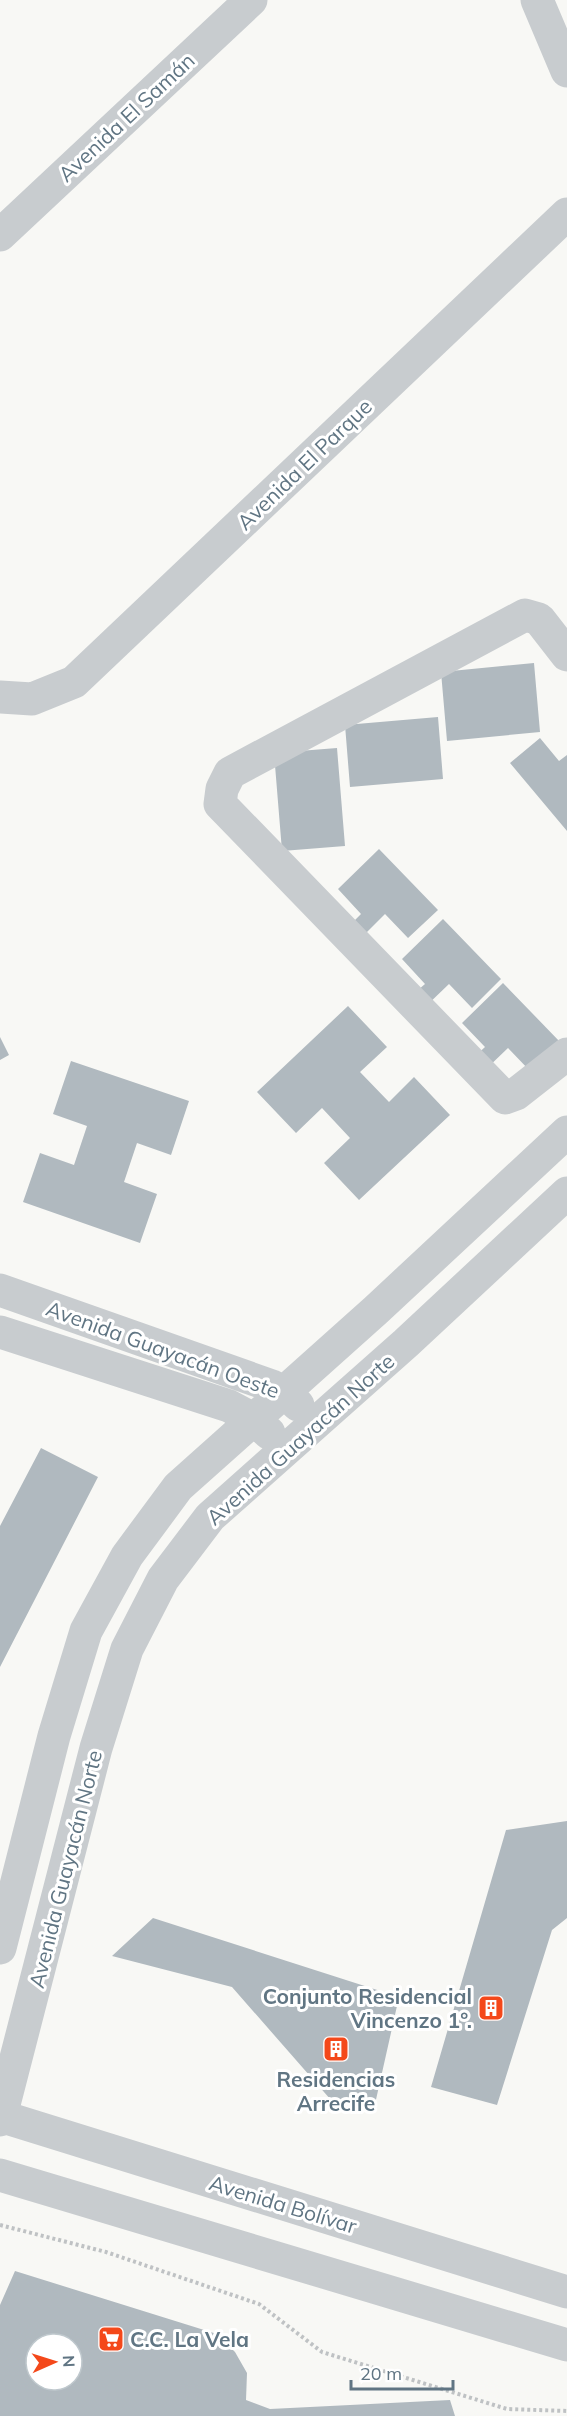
<svg xmlns="http://www.w3.org/2000/svg" width="567" height="2416" font-family="Mulish,sans-serif">
	<style>
		.building { fill: #b0b9bf; fill-rule: evenodd }
		.lines { fill: none; stroke-linecap: round; stroke-linejoin: round }
		.path { stroke: #bfc2c4; stroke-width: 4; stroke-dasharray: 3 3; stroke-linecap: butt }
		.minor { stroke: #c8cccf; stroke-width: 33 }
		.labels { text-anchor: middle; dominant-baseline: central; stroke-width: 6; stroke-linejoin: round; paint-order: stroke }
		.street-label { font-size: 21px; fill: #607583; stroke: #fff }
		.poi-label { font-size: 21px; font-weight: bold; fill: #607583; stroke: #fff; text-anchor: end }
	</style>
	<rect width="100%" height="100%" fill="#f8f8f5"/>
	<!-- building -->
	<path class="building" d="M534 663 540 732 447 741 441 672Z
		M438 717 443 779 350 787 345 725Z
		M540 738 559 761 567 755V831L510 763Z
		M337 748 345 846 282 851 274 753Z
		M379 849 438 910 408 938 385 914 360 939 348 927 361 914 338 889Z
		M443 919 501 979 472 1008 449 984 423 1009 411 996 425 984 402 959Z
		M503 983 561 1043 531 1072 508 1048 483 1072 471 1060 485 1047 462 1023Z
		M348 1006 387 1047 360 1072 389 1102 414 1077 450 1115 359 1200 324 1163 350 1138 322 1108 296 1133 257 1092Z
		M0 1037 9 1055 0 1060Z
		M71 1061 189 1101 171 1155 137 1143 124 1182 157 1194 140 1243 23 1202 40 1153 74 1165 87 1126 53 1114Z
		M41 1448 98 1477 0 1667V1526Z
		M567 1821V1918L552 1930 497 2105 431 2087 506 1830Z
		M153 1918 399 1997 373 2113 331 2100 232 1987 112 1956Z
		M15 2271 217 2334 235 2352 247 2373 246 2400 270 2409 450 2400 455 2416H0V2305ZM36 2344H72V2380H36Z"/>
	<g class="lines">
		<!-- path -->
		<path class="path" d="M0 2225 106 2252 259 2304 322 2352 507 2409 567 2411"/>
		<!-- minor -->
		<path class="minor" d="M537 0 567 71
			M0 235 251 0
			M567 655 539 619 525 615 230 773 222 789 220 804 505 1098 516 1094 567 1054
			M0 697 32 699 74 682 567 214
			M0 1290 272 1386 284 1392 298 1405
			M0 1332 229 1406 253 1419 269 1433
			M0 1948 54 1736 86 1631 127 1556 178 1487 376 1310 567 1132
			M0 2116 567 2292
			M0 2120 96 1748 127 1649 163 1579 210 1517 406 1343 567 1193
			M0 2175 567 2345"/>
	</g>
	<!-- icons -->
	<defs>
		<g id="building-square" transform="scale(1.35)"><rect x="-9" y="-9" width="18" height="18" rx="4" fill="#f4481a" stroke="#fff"/><path d="M-4-6H4V6H1V3H-1V6H-4ZM-2.5-4.3h1.7v1.8h-1.7ZM.8-4.3h1.7v1.8H.8ZM-2.5-1h1.7V.8h-1.7ZM.8-1h1.7V.8H.8Z" fill="#fff"/></g>
		<g id="supermarket-square" transform="scale(1.35)"><rect x="-9" y="-9" width="18" height="18" rx="4" fill="#f4481a" stroke="#fff"/><path d="M-6-5.5h2.5l.6 2H6L4.5 2H-2.5L-4.4-4H-6ZM-1.5 3.2a1.3 1.3 0 1 0 .1 0ZM3 3.2a1.3 1.3 0 1 0 .1 0Z" fill="#fff"/></g>
	</defs>
	<g fill-rule="evenodd">
		<use href="#building-square" x="491" y="2008"/>
		<use href="#building-square" x="336" y="2049"/>
		<use href="#supermarket-square" x="111" y="2339"/>
	</g>
	<g class="labels">
		<!-- street labels -->
		<g class="street-label">
			<text transform="translate(126 117) rotate(-43)">Avenida El Samán</text>
			<text transform="translate(304 464) rotate(-44)">Avenida El Parque</text>
			<text transform="translate(163 1349) rotate(20)">Avenida Guayacán Oeste</text>
			<text transform="translate(300 1439) rotate(-42)">Avenida Guayacán Norte</text>
			<text transform="translate(65 1869) rotate(-76)">Avenida Guayacán Norte</text>
			<text transform="translate(283 2204) rotate(17)">Avenida Bolívar</text>
		</g>
		<!-- poi labels -->
		<g class="poi-label">
			<text x="472" y="1996">Conjunto Residencial<tspan x="472" dy="24">Vincenzo 1°.</tspan></text>
			<text x="336" y="2079" text-anchor="middle">Residencias<tspan x="336" dy="24">Arrecife</tspan></text>
			<text x="130" y="2339" text-anchor="start">C.C. La Vela</text>
		</g>
	</g>
	<!-- north arrow -->
	<g transform="translate(54 2362) rotate(87)"><circle r="28" fill="#ffffff" stroke="#bfc8cd" stroke-width="1.5"/>
	<path d="M0-4.5L10 22L0 15L-10 22Z" fill="#f4481a"/>
	<text y="-9" font-size="16" font-weight="bold" text-anchor="middle" fill="#607583">N</text>
	</g>
	<!-- scale -->
	<path d="M351 2380v9h102v-9" fill="none" stroke="#607583" stroke-width="3"/>
	<text x="360" y="2380" font-size="18" fill="#607583" stroke="#ffffff" stroke-width="4.5" paint-order="stroke">20 m</text>
</svg>
